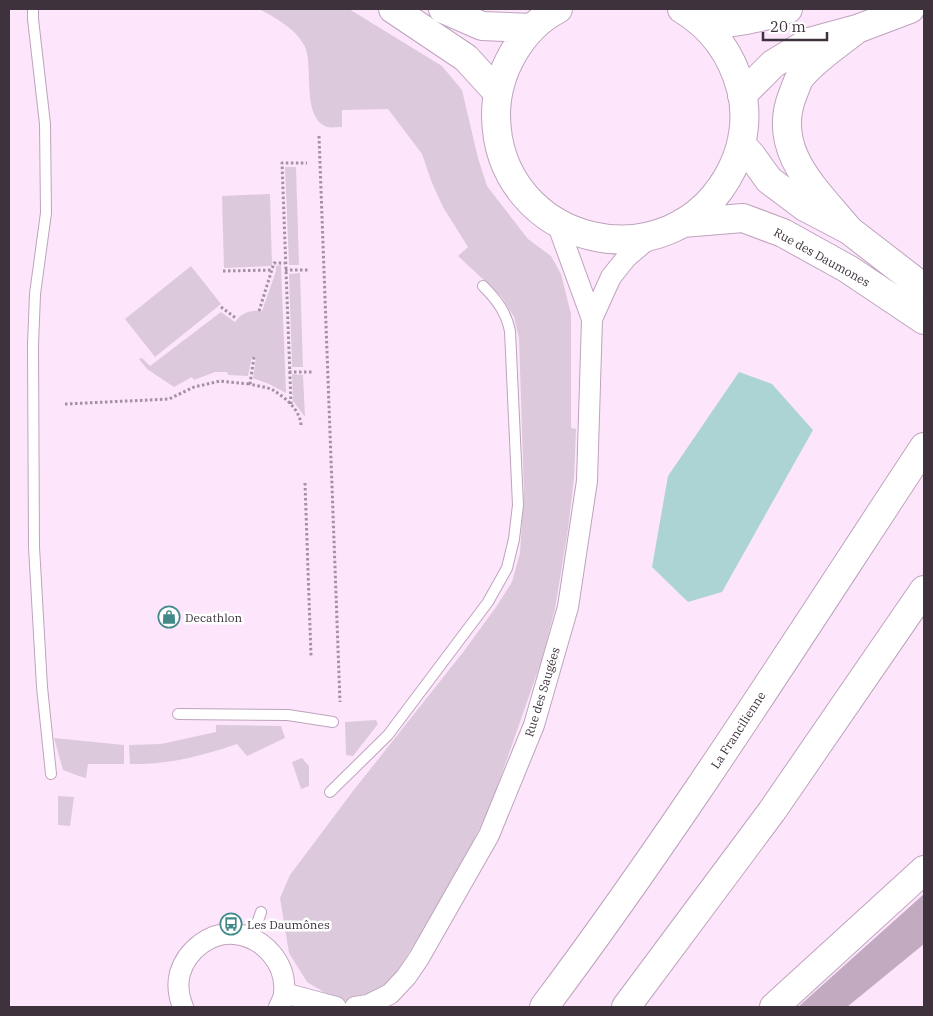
<svg xmlns="http://www.w3.org/2000/svg" width="933" height="1016" font-family="'IBM Plex Serif',serif">
	<style>
		.green { fill: #ddc9dc }
		.forest { fill: #c2aac1 }
		.water { fill: #acd4d4 }
		.lines { fill: none; stroke-linecap: round; stroke-linejoin: round }
		.service-casing { stroke: #bea3bd; stroke-width: 12 }
		.minor-casing { stroke: #bea3bd; stroke-width: 22 }
		.secondary-casing { stroke: #bea3bd; stroke-width: 30 }
		.trunk-casing { stroke: #bea3bd; stroke-width: 30 }
		.path { stroke: #a291a1; stroke-width: 3; stroke-dasharray: 2.5 2.5; stroke-linecap: butt }
		.service { stroke: #fff; stroke-width: 10 }
		.minor { stroke: #fff; stroke-width: 20 }
		.secondary { stroke: #fff; stroke-width: 28 }
		.trunk { stroke: #fff; stroke-width: 28 }
		.labels { text-anchor: middle; dominant-baseline: central; stroke-width: 5; stroke-linejoin: round; paint-order: stroke }
		.street-label { font-size: 12px; fill: #3e333d; stroke: #fff }
		.poi-label { font-size: 12px; fill: #3e333d; stroke: #fff; text-anchor: start }
	</style>
	<rect width="100%" height="100%" fill="#fde6fc"/>
	<!-- green -->
	<path class="green" d="M259 9H349L442 66 462 90 478 158 487 186 528 239 551 256 561 274 571 314V428L576 429 574 479 568 529 555 609 542 659 492 802 470 848 431 918 388 985 368 997 349 1001 332 997 307 982 289 953 280 898 290 875 353 791 464 651 496 607 512 582 520 553 524 492 519 338 514 317 501 296 458 256 468 247 443 207 432 183 422 154 388 109 342 110V127C338 127 331 128 327 127 300 116 315 65 304 45 295 28 274 17 259 9Z
		M285 167H296L299 265H289Z
		M270 194 272 266 224 268 222 196Z
		M281 265 286 393 269 384 253 378 256 357H252L248 376 228 375 227 372H215L194 380 192 377 174 387 147 369 139 359 142 358 150 366 221 312 235 322C242 312 251 310 262 311L276 271V266Z
		M191 266 221 304 155 357 125 319Z
		M300 273 303 367H292L289 274Z
		M292 374 303 375 305 417 293 401Z
		M376 720 378 724 353 756 346 755 345 722Z
		M216 725 281 726 285 738 247 756 237 744C202 756 167 765 130 764L129 745 161 744 216 732Z
		M54 738 124 745V764H88L86 778 79 776 63 770Z
		M302 758 309 766V786L301 789 292 762Z
		M58 796 74 797 70 826 58 825Z"/>
	<!-- forest -->
	<path class="forest" d="M924 894V944L847 1007H798Z"/>
	<!-- water -->
	<path class="water" d="M739 372 772 384 813 430 722 592 688 602 652 567 668 476Z"/>
	<g class="lines">
		<!-- service casing -->
		<g class="service-casing">
			<path id="service" d="M33 9V19L45 124 46 213 35 294 33 345 34 547 42 687 51 774
				M178 714 288 715 333 722
				M330 792 388 735 488 602 507 568 514 539 518 505 510 331C506 312 497 300 483 286
				M252 938 261 912"/>
		</g>
		<!-- minor casing -->
		<g class="minor-casing">
			<path id="minor" d="M592 319 611 277 627 257 653 235
				M284 993 336 1007
				M183 1007C179 997 177 984 180 973 187 950 211 931 235 934 264 937 287 964 284 993 284 997 281 1003 279 1007
				M355 1007 368 1005 390 994 406 977 419 958 489 835 534 725 568 607 587 481 592 319 557 223"/>
		</g>
		<!-- secondary casing -->
		<g class="secondary-casing">
			<path id="secondary" d="M393 9 466 58 498 93
				M443 9 482 26 532 28
				M558 9C521 28 496 73 496 115 497 247 673 288 732 169 744 145 748 115 741 89 732 55 712 27 682 9
				M741 144 751 155 769 180 805 207 849 230 924 288
				M682 223 743 218 783 233 848 269 924 320"/>
		</g>
		<!-- trunk casing -->
		<g class="trunk-casing">
			<path id="trunk" d="M703 24C732 24 761 18 788 9
				M742 95 773 64 809 42 857 29 910 9
				M849 230C816 190 770 150 793 94 795 89 797 83 799 79 812 61 840 43 857 29
				M544 1007C679 827 800 635 924 447
				M626 1007 772 811 924 590
				M774 1007 924 870"/>
		</g>
		<!-- path -->
		<path class="path" d="M319 136 340 702
			M285 270H310
			M223 271 273 270
			M221 307 237 319
			M259 311 274 263H285
			M254 357 250 384C257 386 267 387 273 390 286 398 301 411 301 426
			M289 372H313
			M65 404 169 399 194 387 220 381 250 384
			M291 404 282 163H307
			M305 483 311 656"/>
		<!-- service -->
		<use href="#service" class="service"/>
		<!-- minor -->
		<use href="#minor" class="minor"/>
		<!-- secondary -->
		<use href="#secondary" class="secondary"/>
		<!-- trunk -->
		<use href="#trunk" class="trunk"/>
	</g>
	<!-- icons -->
	<defs>
		<g id="shop-ring" transform="scale(1.125)"><circle r="9.5" fill="#fff" stroke="#428a8a" stroke-width="1.5"/><path d="M-5-2.5h2.3a2.7 3.5 0 0 1 5.4 0H5L5.5 6h-11ZM-1.5-2.5h3a1.5 2.3 0 0 0-3 0Z" fill="#428a8a"/></g>
		<g id="bus-ring" transform="scale(1.125)"><circle r="9.5" fill="#fff" stroke="#428a8a" stroke-width="1.5"/><path d="M-5-6H5V4H4V6H2V4H-2V6H-4V4H-5ZM-3.5-4V0h7V-4ZM-3.5 1.2v1.5H-2V1.2ZM2 1.2v1.5H3.5V1.2Z" fill="#428a8a"/></g>
	</defs>
	<g fill-rule="evenodd">
		<use href="#shop-ring" x="169" y="617"/>
		<use href="#bus-ring" x="231" y="924"/>
	</g>
	<g class="labels">
		<!-- street labels -->
		<g class="street-label">
			<text transform="translate(822 257) rotate(29)">Rue des Daumones</text>
			<text transform="translate(542 692) rotate(-73)">Rue des Saugées</text>
			<text transform="translate(738 730) rotate(-57)">La Francilienne</text>
		</g>
		<!-- poi labels -->
		<g class="poi-label">
			<text x="185" y="617">Decathlon</text>
			<text x="247" y="924">Les Daumônes</text>
		</g>
	</g>
	<!-- border -->
	<rect width="933" height="1016" fill="none" stroke="#3e333d" stroke-width="20"/>
	<!-- scale -->
	<path d="M763 32v8h64v-8" fill="none" stroke="#3e333d" stroke-width="2.5"/>
	<text x="770" y="32" font-size="15" fill="#3e333d" stroke="#ffffff" stroke-width="4" paint-order="stroke">20 m</text>
</svg>
